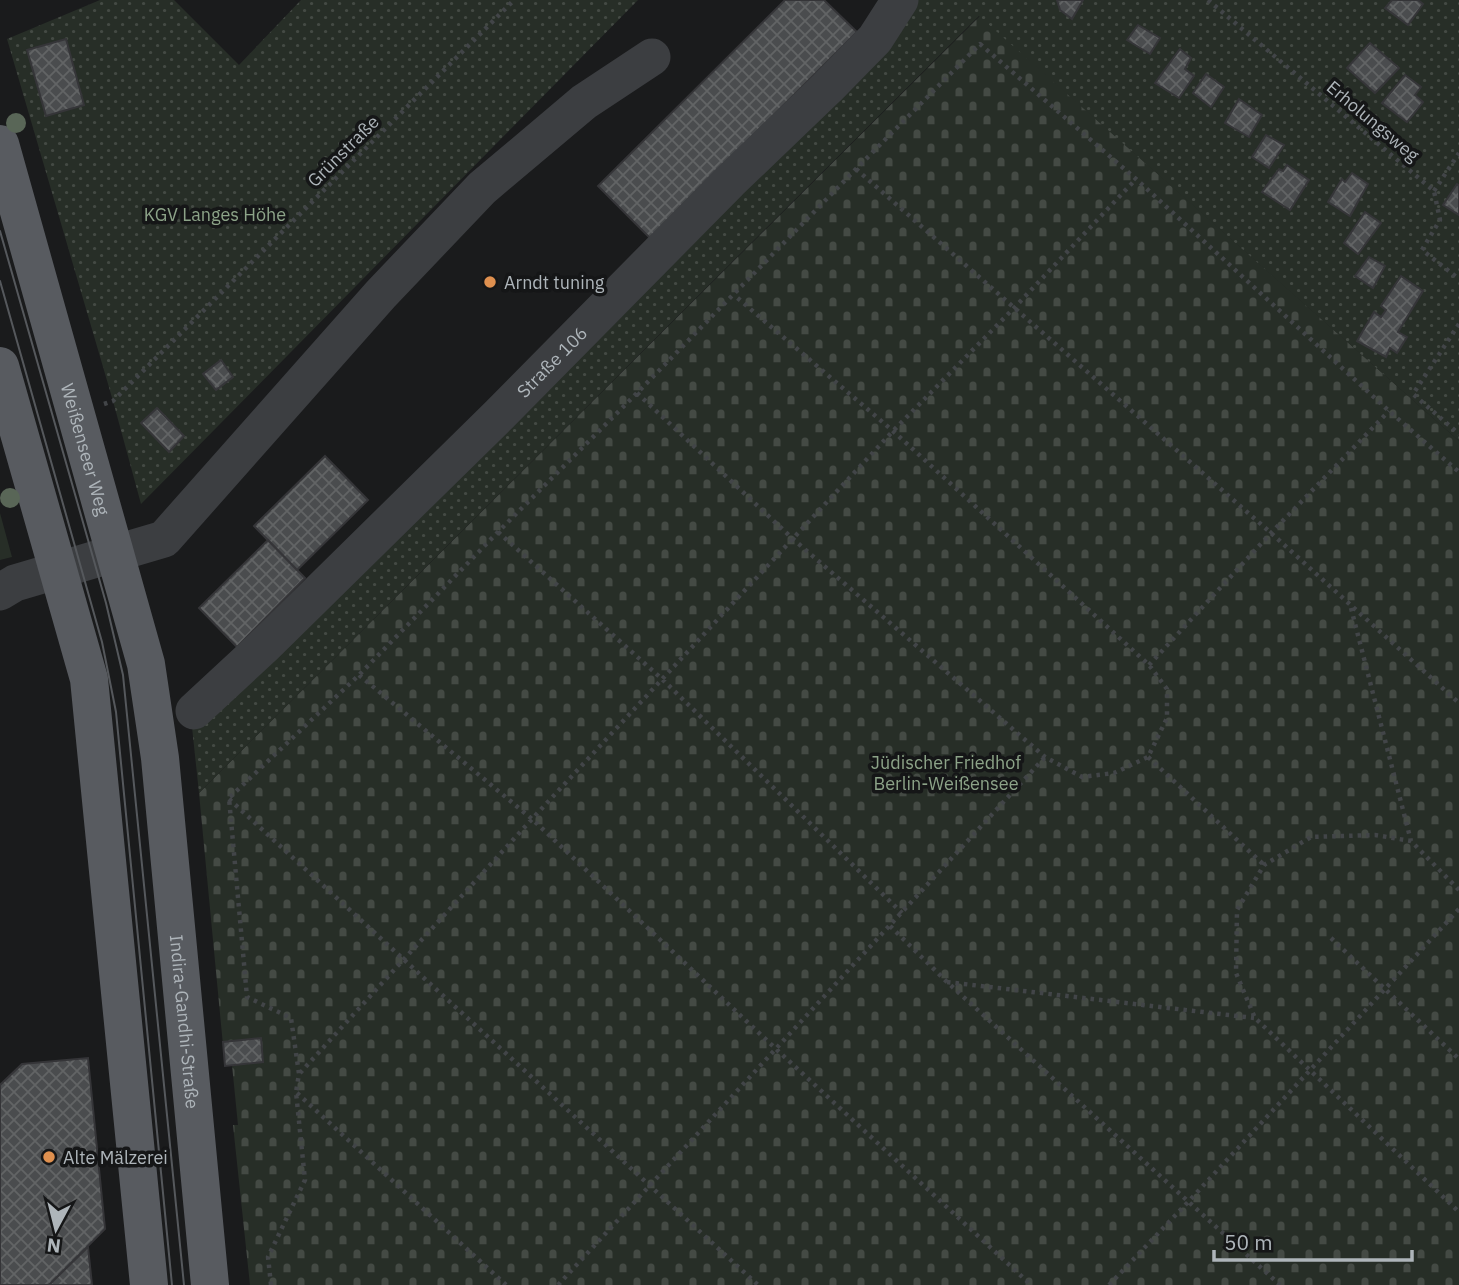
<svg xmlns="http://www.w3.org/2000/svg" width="1459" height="1285" font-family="'IBM Plex Sans',sans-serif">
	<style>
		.cemetery { fill: url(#cemetery-stones) }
		.park { fill: url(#park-dots) }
		.pitch { fill: #272e27 }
		.building { fill: url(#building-cross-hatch); stroke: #353538; stroke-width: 2 }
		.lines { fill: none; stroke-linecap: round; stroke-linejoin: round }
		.path { stroke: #424548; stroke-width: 4.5; stroke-dasharray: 3.5 5; stroke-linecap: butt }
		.minor { stroke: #3c3e41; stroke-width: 37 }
		.major { stroke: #585b60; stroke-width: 38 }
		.tram { stroke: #55585c; stroke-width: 2 }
		.tree { fill: #596657 }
		.poi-dot { fill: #df904f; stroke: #151617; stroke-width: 2.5 }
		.labels { text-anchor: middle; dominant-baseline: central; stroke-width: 7; stroke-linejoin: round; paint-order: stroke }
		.street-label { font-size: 18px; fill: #aeb5ba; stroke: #151617 }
		.park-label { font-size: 18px; fill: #8ca388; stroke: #151617 }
		.poi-label { font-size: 18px; fill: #aeb5ba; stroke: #151617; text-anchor: start }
	</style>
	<defs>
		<pattern id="cemetery-stones" width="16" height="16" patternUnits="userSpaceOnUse" patternTransform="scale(1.75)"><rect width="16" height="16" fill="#272e27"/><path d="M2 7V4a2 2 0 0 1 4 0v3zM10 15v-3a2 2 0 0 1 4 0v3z" fill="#444a44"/></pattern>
		<pattern id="park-dots" width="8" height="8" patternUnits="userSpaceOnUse" patternTransform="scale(1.75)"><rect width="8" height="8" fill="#272e27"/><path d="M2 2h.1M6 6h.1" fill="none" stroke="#444a44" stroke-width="1.8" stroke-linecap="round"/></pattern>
		<pattern id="building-cross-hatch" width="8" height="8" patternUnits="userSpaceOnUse" patternTransform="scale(1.75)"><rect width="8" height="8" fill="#4a4c4e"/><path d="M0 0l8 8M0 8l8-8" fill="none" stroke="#626465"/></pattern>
	</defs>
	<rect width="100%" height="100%" fill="#1a1b1c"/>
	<!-- cemetery -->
	<path class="cemetery" d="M980 16 1459 441V1285H250L233 1125H238L232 1065 225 1066 199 793Z"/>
	<!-- park -->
	<path class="park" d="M100 0H174L239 65 301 0H638L141 504 113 401 7 39Z
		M911 0H1459V441L979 16 199 793 192 727Z"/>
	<!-- pitch -->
	<path class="pitch" d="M0 513 12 557 0 560Z"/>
	<!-- building -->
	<path class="building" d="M785 0H824L857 32 650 238 598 186Z
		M1057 0H1083L1072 19 1060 10Z
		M1392 0H1418L1423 4 1408 25 1385 8Z
		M1138 25 1160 38 1150 54 1127 40Z
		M66 39 84 105 46 116 27 50Z
		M1370 43 1399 68 1375 93 1347 68Z
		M1180 49 1191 58 1185 69 1194 76 1179 98 1155 83Z
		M1206 74 1224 87 1211 107 1193 93Z
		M1405 75 1421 87 1415 95 1423 102 1407 122 1382 103Z
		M1239 99 1262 115 1249 137 1225 123Z
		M1266 135 1284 145 1269 168 1252 157Z
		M1287 165 1309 180 1290 210 1262 192 1279 169 1283 171Z
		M1352 173 1368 184 1350 216 1328 202 1342 179 1345 182Z
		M1457 184 1459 186V215L1443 205Z
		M1365 212 1381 223 1358 254 1344 243Z
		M1369 257 1385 266 1373 288 1355 276Z
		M1401 276 1423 291 1398 332 1407 337 1397 353 1390 348 1386 357 1357 341 1374 312 1381 317 1386 310 1381 306Z
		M221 360 233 377 216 390 203 374Z
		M157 408 184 436 169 452 141 423Z
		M325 456 368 500 297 570 254 526Z
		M268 540 305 578 237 647 199 608Z
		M261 1038 263 1062 225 1066 223 1042Z
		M88 1058 105 1229 49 1285H0V1085L22 1064Z
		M88 1247 92 1285H49Z"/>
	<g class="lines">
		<!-- path -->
		<path class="path" d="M1208 0 1434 191 1440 220 1422 250 1459 279
			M856 169 1271 533 1459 703
			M1434 191 1459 153
			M1459 324 1413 394 1459 434
			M637 393 793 539 1045 757 1082 777 1114 773 1148 757 1167 718V689L1149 665 893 431 734 295
			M104 404 113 401 514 0
			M498 532 662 679 902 913
			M1351 608 1411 841
			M1149 665 1271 533 1389 411
			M359 675 532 819 776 1049 1031 1285
			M1148 757 1264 865
			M229 799 758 1285
			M1459 890 1411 841 1375 835 1311 837 1264 865 1237 910 1236 973 1255 1018 1459 1212
			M890 926 947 982 1280 1285
			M1331 938 1459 1059
			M947 982 1254 1018
			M300 1073 532 819 893 431 1015 307 1136 179
			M297 1093 506 1285
			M271 1285 268 1257 305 1180 296 1092 299 1074 291 1018 247 997 229 798 359 675 498 532 637 393 856 169 980 44 1136 179 1389 411 1459 472
			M558 1285 1045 757
			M1109 1285 1189 1201 1459 909"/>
		<!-- minor -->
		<g class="minor">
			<path d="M0 592 15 583 164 539 381 294 482 188 584 102 652 57"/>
			<path id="s1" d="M194 711 263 647 499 415 730 181 827 88 875 39 900 0"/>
		</g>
		<!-- major -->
		<g class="major">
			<path id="s2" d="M0 144 146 664 160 758 210 1285"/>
			<path d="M0 366 89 679 149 1285"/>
		</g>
		<!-- tram -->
		<path class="tram" d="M0 231 106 603 123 675 184 1285
			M0 281 102 642 116 712 172 1285"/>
	</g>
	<!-- trees -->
	<g class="tree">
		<circle cx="16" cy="123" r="10"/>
		<circle cx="10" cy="498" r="10"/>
	</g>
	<!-- markers -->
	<g class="poi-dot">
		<circle cx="490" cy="282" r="7"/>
		<circle cx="49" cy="1157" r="7"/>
	</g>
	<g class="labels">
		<!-- street labels -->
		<g class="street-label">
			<text transform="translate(1373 121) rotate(40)">Erholungsweg</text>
			<text transform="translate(343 151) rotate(-45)">Grünstraße</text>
			<text stroke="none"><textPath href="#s1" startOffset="500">Straße 106</textPath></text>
			<text stroke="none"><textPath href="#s2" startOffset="317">Weißenseer Weg</textPath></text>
			<text stroke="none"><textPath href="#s2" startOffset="900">Indira-Gandhi-Straße</textPath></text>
		</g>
		<!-- park labels -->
		<g class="park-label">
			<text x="215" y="214">KGV Langes Höhe</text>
			<text x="946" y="762">Jüdischer Friedhof<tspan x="946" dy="21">Berlin-Weißensee</tspan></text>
		</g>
		<!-- poi labels -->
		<g class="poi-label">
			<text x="504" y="282">Arndt tuning</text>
			<text x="63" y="1157">Alte Mälzerei</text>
		</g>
	</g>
	<!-- north arrow -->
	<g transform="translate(56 1229) rotate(187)" stroke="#151617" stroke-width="5" paint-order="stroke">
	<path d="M0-5L12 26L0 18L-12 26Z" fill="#aeb5ba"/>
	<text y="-10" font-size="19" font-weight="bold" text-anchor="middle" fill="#aeb5ba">N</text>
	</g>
	<!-- scale -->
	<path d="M1214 1250v10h198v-10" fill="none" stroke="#aeb5ba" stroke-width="3.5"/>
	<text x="1224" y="1250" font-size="21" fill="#aeb5ba" stroke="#151617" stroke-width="5" paint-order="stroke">50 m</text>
</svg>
